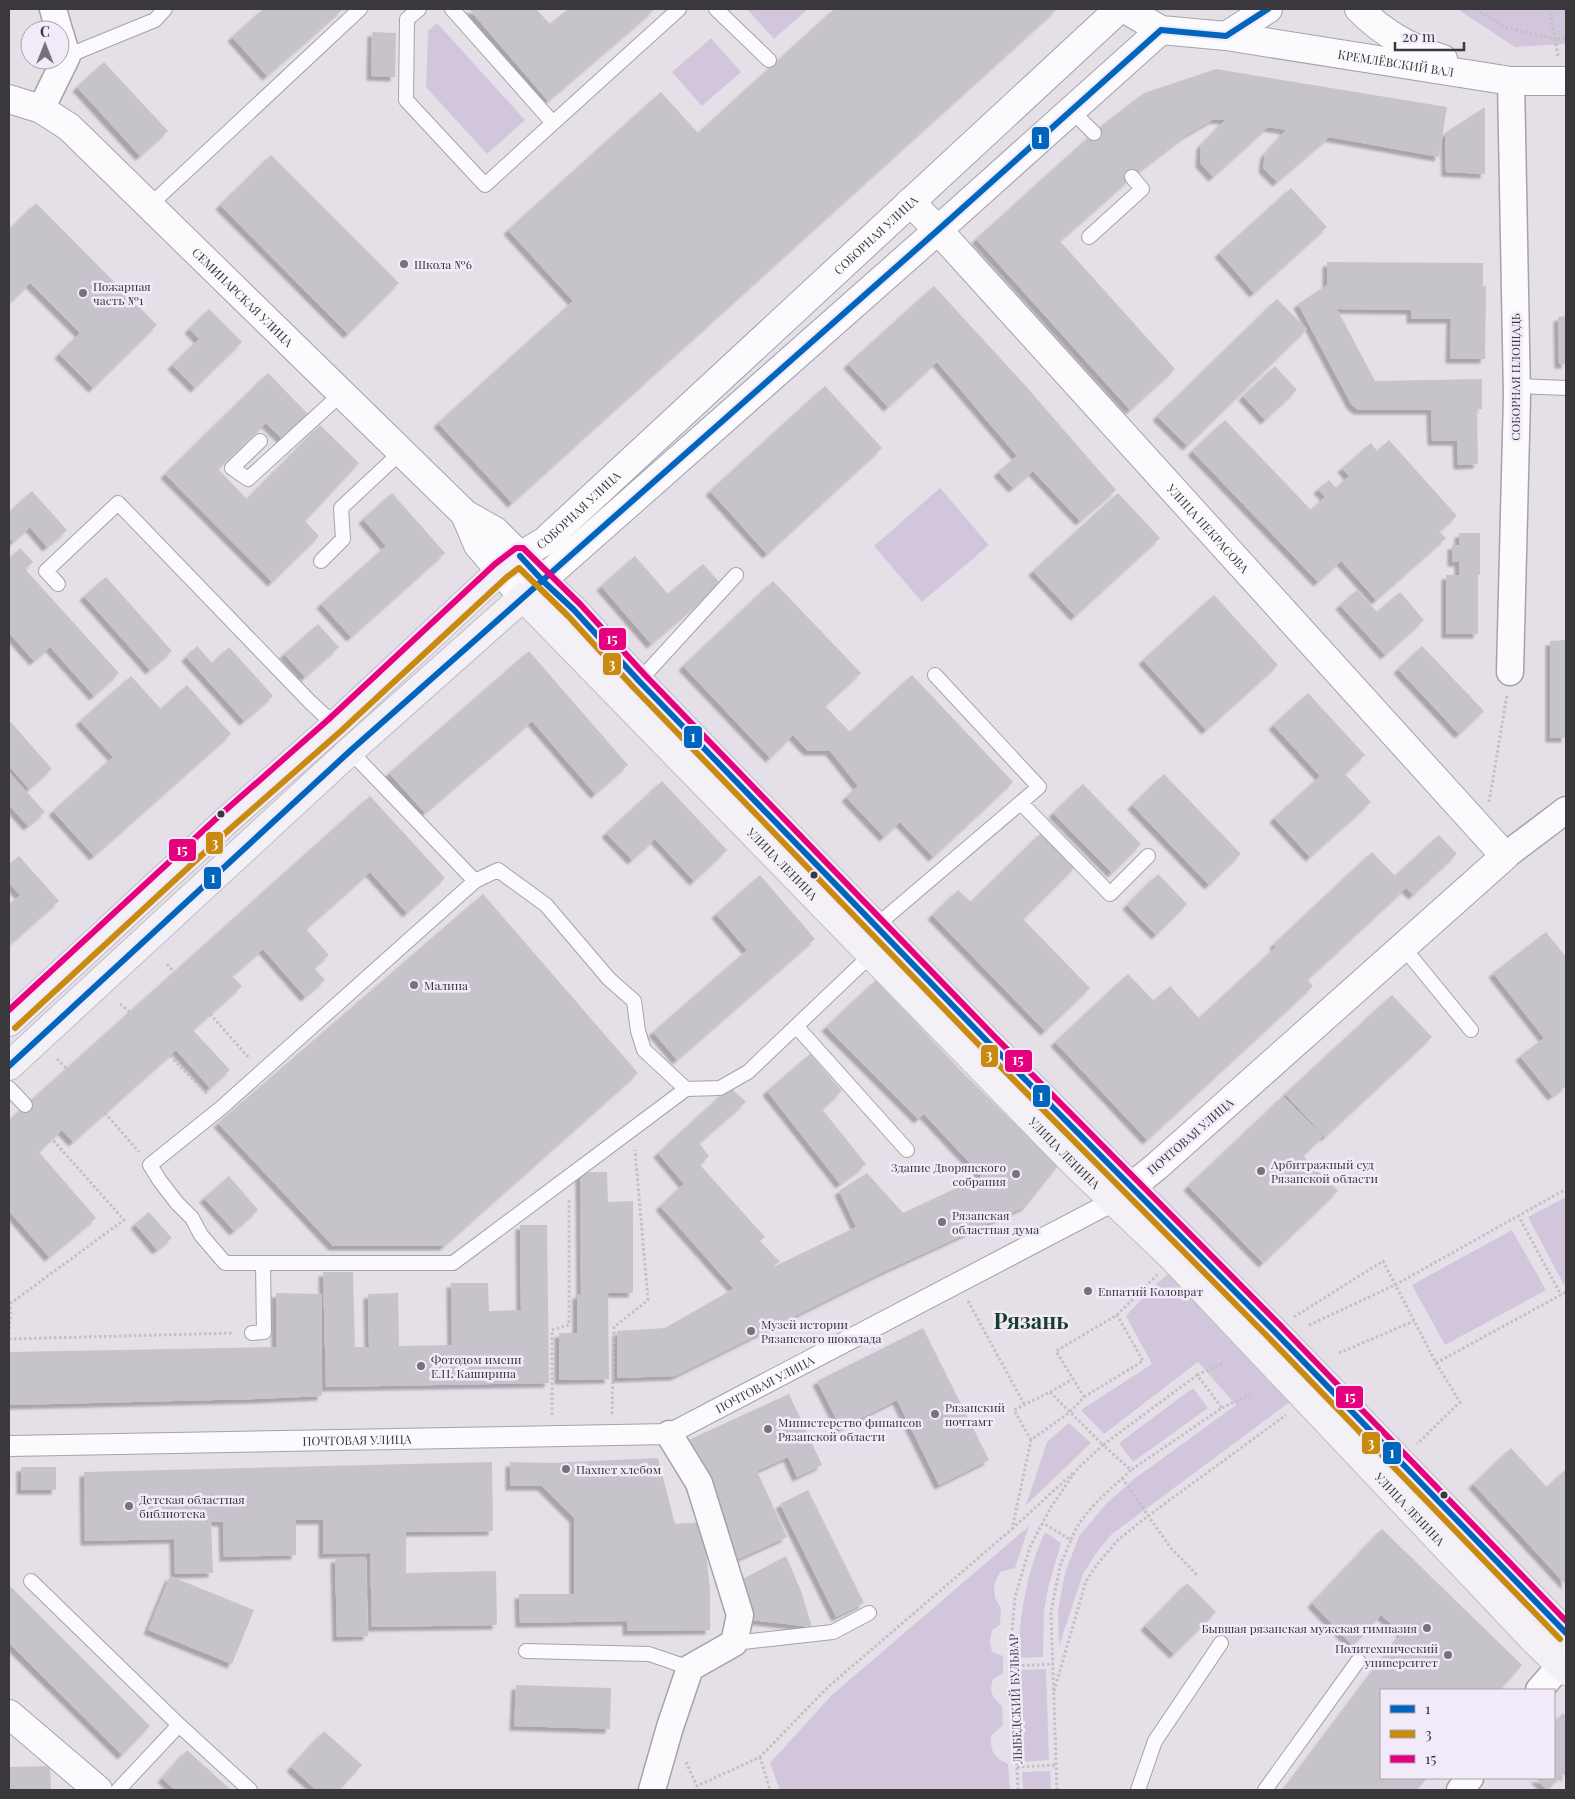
<svg xmlns="http://www.w3.org/2000/svg" width="1575" height="1799" font-family="'Playfair Display',serif">
	<style>
		.green { fill: #d2c6dc }
		.building { fill: #c7c3ca; filter: url(#shadow) }
		.lines { fill: none; stroke-linecap: round; stroke-linejoin: round }
		.service-casing { stroke: #a6a2a8; stroke-width: 16 }
		.pedestrian-casing { stroke: #a6a2a8; stroke-width: 22 }
		.minor-casing { stroke: #a6a2a8; stroke-width: 29 }
		.tertiary-casing { stroke: #a6a2a8; stroke-width: 30 }
		.secondary-casing { stroke: #a6a2a8; stroke-width: 30 }
		.primary-casing { stroke: #bfbdc1; stroke-width: 30 }
		.path { stroke: #c2c0c4; stroke-width: 3; stroke-dasharray: 2.5 2.5; stroke-linecap: butt }
		.service { stroke: #fbfafc; stroke-width: 14 }
		.pedestrian { stroke: #fbfafc; stroke-width: 20 }
		.minor { stroke: #fbfafc; stroke-width: 26 }
		.tertiary { stroke: #fbfafc; stroke-width: 28 }
		.secondary { stroke: #fbfafc; stroke-width: 28 }
		.primary { stroke: #f3f0f6; stroke-width: 28 }
		.bus-1-casing { stroke: #f2eaf9; stroke-width: 10 }
		.bus-2-casing { stroke: #f2eaf9; stroke-width: 10 }
		.bus-3-casing { stroke: #f2eaf9; stroke-width: 10 }
		.bus-1 { stroke: #0065bd; stroke-width: 6 }
		.bus-2 { stroke: #c88a0f; stroke-width: 6 }
		.bus-3 { stroke: #e5007d; stroke-width: 6 }
		.poi-dot { fill: #767279; stroke: #f2eaf9; stroke-width: 2 }
		.bus-dot { fill: #3a373d; stroke: #f2eaf9; stroke-width: 2 }
		.labels { text-anchor: middle; dominant-baseline: central; stroke-width: 5; stroke-linejoin: round; paint-order: stroke }
		.street-label { font-size: 12px; fill: #3a373d; stroke: #f2eaf9 }
		.poi-label { font-size: 12px; fill: #3a373d; stroke: #f2eaf9; text-anchor: start }
		.town-label { font-size: 22px; font-weight: bold; fill: #153f2b; stroke: #f2eaf9 }
		.line-badge { stroke: #f2eaf9; stroke-width: 2 }
		.badge-label { font-size: 14px; text-anchor: middle; font-weight: bold; fill: #fff }
	</style>
	<defs>
		<filter id="shadow"><feDropShadow dx="-4.5" dy="4.5" stdDeviation="1" flood-color="#0004"/></filter>
	</defs>
	<rect width="100%" height="100%" fill="#e5e0e8"/>
	<!-- green -->
	<path class="green" d="M747 9H808L774 39Z
		M1457 9H1566V44L1515 47Z
		M437 23 525 120 487 154 426 87 428 31Z
		M711 38 741 72 702 106 672 72Z
		M940 488 989 545 922 602 874 546Z
		M1566 1197V1283L1564 1285 1528 1217Z
		M1512 1230 1546 1290 1445 1345 1412 1285Z
		M1173 1270 1294 1399 1112 1534 1097 1552 1083 1574 1059 1646 1058 1610 1065 1573 1079 1536 1107 1503 1134 1479 1236 1405 1198 1362 1104 1434 1081 1410 1152 1364 1126 1316 1155 1285Z
		M1193 1388 1208 1408 1133 1462 1119 1443Z
		M1069 1423 1091 1443 1026 1505 1047 1442Z
		M1029 1526 1015 1568 1000 1572 994 1585 995 1598 1001 1608 1000 1625 992 1630 990 1642 992 1652 1003 1656V1674L993 1679C989 1692 992 1697 1002 1706L1003 1725 991 1736C991 1753 993 1756 1008 1764L1010 1790H780L770 1763 832 1695Z
		M1045 1532 1061 1543 1048 1588 1044 1612 1043 1657 1018 1658C1020 1615 1026 1572 1045 1532Z
		M1046 1669 1049 1760 1021 1762 1018 1670Z
		M1050 1771 1051 1790H1023L1022 1772Z"/>
	<!-- building -->
	<path class="building" d="M263 9H343L267 76 232 37Z
		M469 9H536L550 24 568 9H655L548 101Z
		M834 9H1057L512 503 438 423 573 301 508 230 661 92 698 133Z
		M372 32 396 33 395 77 371 76Z
		M104 62 168 131 140 156 77 87Z
		M1216 69 1447 107 1439 157 1329 137 1277 182 1263 168 1265 154 1286 130 1268 127 1213 177 1200 163 1201 145 1225 120 1214 119 1186 135 1139 171 1060 241 1175 369 1130 410 976 239 1100 127 1144 93Z
		M1485 107V174L1446 172 1445 133Z
		M271 155 399 283 348 334 220 205Z
		M1291 188 1327 227 1254 293 1219 253Z
		M36 203 157 325 93 388 59 354 80 333 30 283 9 304V230Z
		M1327 262 1483 263V286H1486L1485 359H1450L1451 319H1411V310L1337 309 1375 381 1482 379V409H1477L1478 464 1458 465 1457 441H1432L1431 410H1358L1351 404 1298 304 1327 285Z
		M934 286 1023 383 1116 490 1080 521 1033 471 1013 488 998 472 1017 456 937 362 888 407 848 364Z
		M1277 299 1307 329 1187 446 1157 416Z
		M209 309 242 342 195 388 172 365 199 339 189 329Z
		M1566 316V364H1559L1558 317Z
		M1275 366 1297 390 1265 420 1243 396Z
		M268 373 310 416 284 441 266 423 218 469 247 499 320 425 359 463 305 521 319 536 272 582 165 474Z
		M825 386 882 448 767 554 710 491Z
		M1225 420 1311 510 1325 497 1318 489 1329 480 1336 488 1349 476 1342 468 1371 443 1377 451 1389 440 1457 516 1439 531 1446 538 1376 600 1341 561 1318 582 1192 451Z
		M32 491 67 530 47 547 30 527 13 542 9 537V512Z
		M392 493 445 553 351 637 321 604 386 546 363 519Z
		M1118 493 1160 538 1075 616 1033 571Z
		M1459 533H1480V575H1478V634H1446V575H1459V562H1452V545H1459Z
		M20 548 33 562 25 569 119 673 94 696 50 647 34 661 9 633V559Z
		M635 556 668 594 703 564 721 584 651 644 601 586Z
		M106 577 172 651 150 670 84 596Z
		M773 581 861 673 825 706 850 732 912 675 1013 782 933 857 900 822 884 837 846 797 858 786 830 751H808L793 735 770 758 683 666Z
		M1357 590 1377 612 1400 592 1424 620 1385 655 1340 605Z
		M1214 595 1278 665 1206 730 1143 660Z
		M318 624 339 647 305 677 284 654Z
		M1566 640V738H1550V641Z
		M197 646 212 663 229 647 273 696 244 721 186 657Z
		M1422 646 1484 711 1459 734 1398 669Z
		M529 651 628 765 595 794 532 721 425 813 389 773Z
		M131 676 161 709 187 685 231 734 94 856 53 811 113 757 80 721Z
		M1308 693 1365 755 1345 774 1371 802 1310 857 1274 818 1320 776 1273 725Z
		M9 720 52 769 29 789 9 766Z
		M9 772 45 812 28 826 9 805Z
		M1164 774 1241 854 1209 885 1132 805Z
		M662 781 727 850 694 881 655 839 632 860 606 833Z
		M1083 784 1141 844 1112 873 1053 813Z
		M370 796 445 878 407 913 370 872 306 929 329 955 314 968 325 980 305 997 263 949 232 976 242 986 193 1030 230 1070 210 1088 176 1050 73 1142 62 1130 39 1152 96 1218 49 1257 9 1211V1120Z
		M1042 832 1076 866 1023 919 1090 988 1045 1031 932 915 958 890 971 902Z
		M1439 835 1457 854 1413 895 1406 888 1307 980 1313 986 1147 1140 1055 1042 1128 974 1154 1001 1170 986 1199 1018 1276 947 1274 944 1372 852 1395 876Z
		M19 856 59 901 9 945V905L20 895 9 883V865Z
		M1158 874 1187 904 1156 935 1127 905Z
		M760 875 815 939 677 1060 653 1032 747 950 716 914Z
		M483 894 638 1073 444 1246H333L218 1123Z
		M1546 932 1566 957V1086L1552 1096 1520 1056 1544 1038 1493 973Z
		M876 980 963 1073 1058 1166 1026 1206 879 1274 675 1376 617 1378V1331L665 1328 763 1272 856 1227 839 1191 867 1173 903 1213 982 1176 924 1114 918 1119 826 1027Z
		M1392 995 1432 1037 1325 1137 1285 1094Z
		M810 1054 842 1091 822 1109 866 1164 840 1184 767 1091Z
		M730 1087 746 1102 699 1143 709 1156 700 1165 765 1237 760 1241 780 1262 733 1288 660 1206 684 1184 658 1153Z
		M1283 1096 1323 1136 1303 1156 1338 1191 1263 1263 1188 1186Z
		M580 1172H607L608 1202 633 1201V1293H608L609 1379 559 1380V1333H577V1294H581Z
		M229 1176 258 1210 234 1231 204 1198Z
		M149 1212 172 1238 157 1250 135 1224Z
		M520 1225H547L549 1383 326 1387 323 1272H353L355 1347H369L368 1294 398 1293 399 1346 452 1345 451 1283H488L489 1311 521 1310Z
		M276 1293 322 1294V1396L256 1399 9 1405V1352L276 1347Z
		M923 1328 989 1460 939 1485 897 1400 841 1428 817 1381Z
		M789 1394 822 1465 797 1477 788 1457 757 1471 787 1537 738 1559 684 1442Z
		M1511 1448 1547 1487 1566 1469V1585L1473 1484Z
		M658 1458 675 1524 703 1522 710 1590V1630L627 1631V1621L520 1623 519 1594H574V1518L542 1486H510V1462L551 1463Z
		M492 1462 493 1531 406 1532V1573L496 1571 497 1625 372 1627 370 1553 323 1554V1520H296V1555L224 1557 223 1522H211L213 1573 175 1574 174 1539 85 1541 84 1472Z
		M21 1467H56V1490H21Z
		M808 1490 864 1603 836 1617 780 1504Z
		M1382 1529 1522 1665 1500 1690H1381V1778H1427L1417 1790H1284L1402 1633 1381 1615 1353 1646 1312 1603Z
		M786 1556 801 1591 812 1627 751 1620 741 1580Z
		M335 1558H366L368 1636 337 1637Z
		M170 1576 254 1610 232 1664 148 1630Z
		M1187 1583 1216 1612 1174 1654 1145 1626Z
		M9 1585 150 1726 122 1755 9 1643Z
		M516 1685 611 1688 610 1729 514 1726Z
		M1563 1713 1566 1717V1777L1563 1774 1547 1790 1535 1778H1554V1722Z
		M324 1731 362 1765 339 1790H316L291 1767Z
		M187 1750 231 1790H175L162 1778Z
		M50 1766 51 1790H9V1767Z"/>
	<g class="lines">
		<!-- service casing -->
		<g class="service-casing">
			<path id="service" d="M419 9 407 19 406 100 485 185 553 123
				M452 9 553 123 679 9
				M716 9 769 60
				M67 56 155 20 165 9
				M1071 110 1094 133
				M149 206 360 9
				M1089 237 1142 189 1132 177
				M1517 386 1566 388
				M260 441 232 468 248 479 341 394
				M321 561 343 539 341 508 401 452
				M58 584 46 571 118 503 311 703 335 725
				M639 681 736 575
				M350 751 475 881
				M1021 803 1110 894 1148 856
				M877 925 1039 787 935 675
				M1403 947 1471 1030
				M797 1027 907 1150
				M9 1088 25 1105
				M686 1089 644 1050 638 1031 634 1001 609 979 546 905 498 870 475 881 221 1108 150 1165 160 1181 177 1203 192 1218 201 1235 225 1263H453L686 1089 720 1088 748 1072 872 954
				M252 1333 264 1332 263 1263
				M31 1581 179 1725 118 1790
				M734 1643 833 1632 869 1613
				M526 1651 649 1654 690 1668
				M179 1725 250 1790
				M1138 1790 1155 1741 1221 1643
				M1265 1790 1358 1661"/>
		</g>
		<!-- pedestrian casing -->
		<g class="pedestrian-casing">
			<g id="pedestrian">
				<path id="s1" d="M9 1446 669 1434 1114 1201"/>
			</g>
		</g>
		<!-- minor casing -->
		<g class="minor-casing">
			<path id="minor" d="M53 9 59 30
				M41 109 67 56 60 33
				M1510 672 1517 396 1511 81
				M1505 856 1566 810
				M1539 1690 1566 1659
				M652 1790 670 1727 690 1668 734 1643 740 1615 699 1483 669 1434
				M1460 1790 1470 1778"/>
		</g>
		<!-- tertiary casing -->
		<g class="tertiary-casing">
			<g id="tertiary">
				<path id="s2" d="M910 202 938 230 1505 856 1157 1166 1114 1201"/>
				<path d="M9 1714 98 1790"/>
			</g>
		</g>
		<!-- secondary casing -->
		<g class="secondary-casing">
			<g id="secondary">
				<path id="s3" d="M1125 9 1161 30 1226 36 1511 81H1566"/>
				<path d="M1359 9C1384 34 1410 48 1443 59"/>
				<path d="M1226 36 1268 9"/>
				<path id="s4" d="M9 99 41 109 69 127 465 514 495 531 520 556 545 541 1119 9"/>
				<path d="M465 514 478 545 523 597 938 230 1161 30"/>
			</g>
		</g>
		<!-- primary casing -->
		<g class="primary-casing">
			<g id="primary">
				<path d="M9 1022 225 822 335 725 501 570 520 556 543 581 574 610 639 681 987 1041 1273 1330 1566 1633"/>
				<path id="s5" d="M9 1066 350 751 523 597 1076 1165 1174 1259 1532 1638 1566 1671"/>
			</g>
		</g>
		<!-- path -->
		<path class="path" d="M1476 9 1504 27 1555 39 1549 9
			M1558 56 1555 39 1566 38
			M1489 802 1507 695
			M167 964 174 972
			M120 1004 130 1012
			M210 1014 250 1059
			M170 1056 208 1095
			M57 1059 66 1068
			M105 1113 139 1152
			M1518 1215 1561 1295
			M968 1301 1024 1404
			M1294 1317 1383 1261 1436 1363 1460 1402 1417 1444
			M1309 1325 1395 1285 1566 1189
			M9 1334 11 1303 124 1220 53 1140
			M9 1339 234 1333
			M1339 1353 1414 1321
			M1436 1363 1566 1292
			M1197 1375 1223 1363
			M1050 1392 1073 1379
			M1084 1397 1143 1361 1117 1315
			M1222 1408 1250 1394
			M612 1414 614 1327 648 1300 635 1150
			M552 1415V1330L569 1325V1200
			M1031 1440 1014 1410 1050 1392 1103 1445 1197 1375 1222 1408 1131 1470
			M1122 1478 1170 1547 1198 1576
			M1012 1529 1074 1472
			M1012 1666 1053 1664
			M1054 1691 1086 1581 1099 1562 1118 1540 1148 1516 1286 1415
			M760 1757 770 1790
			M686 1762 697 1786 760 1757 828 1687 1012 1529 1031 1440 1070 1412 1084 1397 1056 1351 1117 1315 1157 1275
			M1017 1767 1057 1765
			M1018 1790 1011 1641 1015 1597 1030 1547 1051 1507 1078 1468 1103 1445 1131 1470C1109 1491 1082 1511 1071 1540L1043 1523
			M1057 1790 1051 1612 1060 1566 1071 1540"/>
		<!-- service -->
		<use href="#service" class="service"/>
		<!-- pedestrian -->
		<use href="#pedestrian" class="pedestrian"/>
		<!-- minor -->
		<use href="#minor" class="minor"/>
		<!-- tertiary -->
		<use href="#tertiary" class="tertiary"/>
		<!-- secondary -->
		<use href="#secondary" class="secondary"/>
		<!-- primary -->
		<use href="#primary" class="primary"/>
		<!-- bus-1 casing -->
		<g class="bus-1-casing">
			<path id="bus-1" d="M520 556 543 581 574 610 639 681 987 1041 1273 1330 1566 1633
				M9 1066 350 751 938 230 1161 30 1226 36 1268 9"/>
		</g>
		<!-- bus-2 casing -->
		<g class="bus-2-casing">
			<path id="bus-2" d="M15 1028 231 828 341 731 507 577 519 568 568 616 633 687 981 1047 1267 1336 1560 1639"/>
		</g>
		<!-- bus-3 casing -->
		<g class="bus-3-casing">
			<path id="bus-3" d="M9 1010 219 816 329 719 495 564 516 548H523L580 604 645 675 993 1035 1279 1324 1566 1621"/>
		</g>
		<!-- bus-1 -->
		<use href="#bus-1" class="bus-1"/>
		<!-- bus-2 -->
		<use href="#bus-2" class="bus-2"/>
		<!-- bus-3 -->
		<use href="#bus-3" class="bus-3"/>
	</g>
	<!-- markers -->
	<g class="poi-dot">
		<circle cx="404" cy="264" r="5"/>
		<circle cx="83" cy="293" r="5"/>
		<circle cx="414" cy="985" r="5"/>
		<circle cx="1261" cy="1171" r="5"/>
		<circle cx="1016" cy="1174" r="5"/>
		<circle cx="942" cy="1222" r="5"/>
		<circle cx="1088" cy="1291" r="5"/>
		<circle cx="751" cy="1331" r="5"/>
		<circle cx="421" cy="1366" r="5"/>
		<circle cx="935" cy="1414" r="5"/>
		<circle cx="768" cy="1429" r="5"/>
		<circle cx="566" cy="1469" r="5"/>
		<circle cx="129" cy="1506" r="5"/>
		<circle cx="1427" cy="1628" r="5"/>
		<circle cx="1448" cy="1655" r="5"/>
	</g>
	<g class="bus-dot">
		<circle cx="221" cy="814" r="4.5"/>
		<circle cx="814" cy="875" r="4.5"/>
		<circle cx="1444" cy="1495" r="4.5"/>
	</g>
	<g class="labels">
		<!-- street labels -->
		<g class="street-label">
			<text stroke="none"><textPath href="#s3" startOffset="279">КРЕМЛЁВСКИЙ ВАЛ</textPath></text>
			<text stroke="none"><textPath href="#s4" startOffset="1170">СОБОРНАЯ УЛИЦА</textPath></text>
			<text stroke="none"><textPath href="#s4" startOffset="310">СЕМИНАРСКАЯ УЛИЦА</textPath></text>
			<text transform="translate(1515 377) rotate(-90)">СОБОРНАЯ ПЛОЩАДЬ</text>
			<text stroke="none"><textPath href="#s4" startOffset="765">СОБОРНАЯ УЛИЦА</textPath></text>
			<text stroke="none"><textPath href="#s2" startOffset="442">УЛИЦА НЕКРАСОВА</textPath></text>
			<text stroke="none"><textPath href="#s5" startOffset="1068">УЛИЦА ЛЕНИНА</textPath></text>
			<text transform="translate(1190 1136) rotate(-41)">ПОЧТОВАЯ УЛИЦА</text>
			<text stroke="none"><textPath href="#s5" startOffset="1472">УЛИЦА ЛЕНИНА</textPath></text>
			<text stroke="none"><textPath href="#s1" startOffset="768">ПОЧТОВАЯ УЛИЦА</textPath></text>
			<text stroke="none"><textPath href="#s1" startOffset="348">ПОЧТОВАЯ УЛИЦА</textPath></text>
			<text stroke="none"><textPath href="#s5" startOffset="1968">УЛИЦА ЛЕНИНА</textPath></text>
			<text transform="translate(1015 1699) rotate(-92)">ЛЫБЕДСКИЙ БУЛЬВАР</text>
		</g>
		<!-- poi labels -->
		<g class="poi-label">
			<text x="414" y="264">Школа №6</text>
			<text x="93" y="286">Пожарная<tspan x="93" dy="14">часть №1</tspan></text>
			<text x="424" y="985">Малина</text>
			<text x="1271" y="1164">Арбитражный суд<tspan x="1271" dy="14">Рязанской области</tspan></text>
			<text x="1006" y="1167" text-anchor="end">Здание Дворянского<tspan x="1006" dy="14">собрания</tspan></text>
			<text x="952" y="1215">Рязанская<tspan x="952" dy="14">областная дума</tspan></text>
			<text x="1098" y="1291">Евпатий Коловрат</text>
			<text x="761" y="1324">Музей истории<tspan x="761" dy="14">Рязанского шоколада</tspan></text>
			<text x="431" y="1359">Фотодом имени<tspan x="431" dy="14">Е.Н. Каширина</tspan></text>
			<text x="945" y="1407">Рязанский<tspan x="945" dy="14">почтамт</tspan></text>
			<text x="778" y="1422">Министерство финансов<tspan x="778" dy="14">Рязанской области</tspan></text>
			<text x="576" y="1469">Пахнет хлебом</text>
			<text x="139" y="1499">Детская областная<tspan x="139" dy="14">библиотека</tspan></text>
			<text x="1417" y="1628" text-anchor="end">Бывшая рязанская мужская гимназия</text>
			<text x="1438" y="1648" text-anchor="end">Политехнический<tspan x="1438" dy="14">университет</tspan></text>
		</g>
		<!-- town labels -->
		<g class="town-label">
			<text x="1031" y="1320">Рязань</text>
		</g>
	</g>
	<g class="line-badge">
		<rect x="1031" y="126" width="19" height="24" rx="5" fill="#0065bd"/>
		<rect x="598" y="627" width="29" height="24" rx="5" fill="#e5007d"/>
		<rect x="602" y="652" width="20" height="24" rx="5" fill="#c88a0f"/>
		<rect x="683" y="725" width="20" height="24" rx="5" fill="#0065bd"/>
		<rect x="205" y="831" width="19" height="24" rx="5" fill="#c88a0f"/>
		<rect x="168" y="838" width="29" height="24" rx="5" fill="#e5007d"/>
		<rect x="203" y="866" width="19" height="24" rx="5" fill="#0065bd"/>
		<rect x="980" y="1044" width="19" height="24" rx="5" fill="#c88a0f"/>
		<rect x="1004" y="1049" width="29" height="24" rx="5" fill="#e5007d"/>
		<rect x="1032" y="1084" width="19" height="24" rx="5" fill="#0065bd"/>
		<rect x="1335" y="1385" width="29" height="24" rx="5" fill="#e5007d"/>
		<rect x="1361" y="1431" width="20" height="24" rx="5" fill="#c88a0f"/>
		<rect x="1382" y="1441" width="20" height="24" rx="5" fill="#0065bd"/>
	</g>
	<g class="badge-label">
		<text x="1040" y="143">1</text>
		<text x="612" y="644">15</text>
		<text x="612" y="669">3</text>
		<text x="693" y="742">1</text>
		<text x="215" y="848">3</text>
		<text x="182" y="855">15</text>
		<text x="213" y="883">1</text>
		<text x="989" y="1060">3</text>
		<text x="1018" y="1065">15</text>
		<text x="1041" y="1101">1</text>
		<text x="1350" y="1402">15</text>
		<text x="1371" y="1448">3</text>
		<text x="1392" y="1458">1</text>
	</g>
	<!-- border -->
	<rect width="1575" height="1799" fill="none" stroke="#3a373d" stroke-width="20"/>
	<!-- legend -->
	<rect x="1380" y="1689" width="175" height="90" fill="#f2eaf9" stroke="#a8a2ae"/>
	<rect x="1390" y="1705" width="25" height="8" fill="#0065bd" stroke="#a8a2ae"/>
	<text x="1425" y="1714" font-size="15" fill="#3a373d">1</text>
	<rect x="1390" y="1730" width="25" height="8" fill="#c88a0f" stroke="#a8a2ae"/>
	<text x="1425" y="1739" font-size="15" fill="#3a373d">3</text>
	<rect x="1390" y="1755" width="25" height="8" fill="#e5007d" stroke="#a8a2ae"/>
	<text x="1425" y="1764" font-size="15" fill="#3a373d">15</text>
	<!-- north arrow -->
	<g transform="translate(45 45)"><circle r="24" fill="#f2eaf9" stroke="#a8a2ae"/>
	<path d="M0-4L9 19L0 12L-9 19Z" fill="#767279"/>
	<text y="-8" font-size="14" font-weight="bold" text-anchor="middle" fill="#3a373d">С</text>
	</g>
	<!-- scale -->
	<path d="M1395 42v8h69v-8" fill="none" stroke="#3a373d" stroke-width="2.5"/>
	<text x="1402" y="42" font-size="15" fill="#3a373d" stroke="#f2eaf9" stroke-width="4" paint-order="stroke">20 m</text>
</svg>
